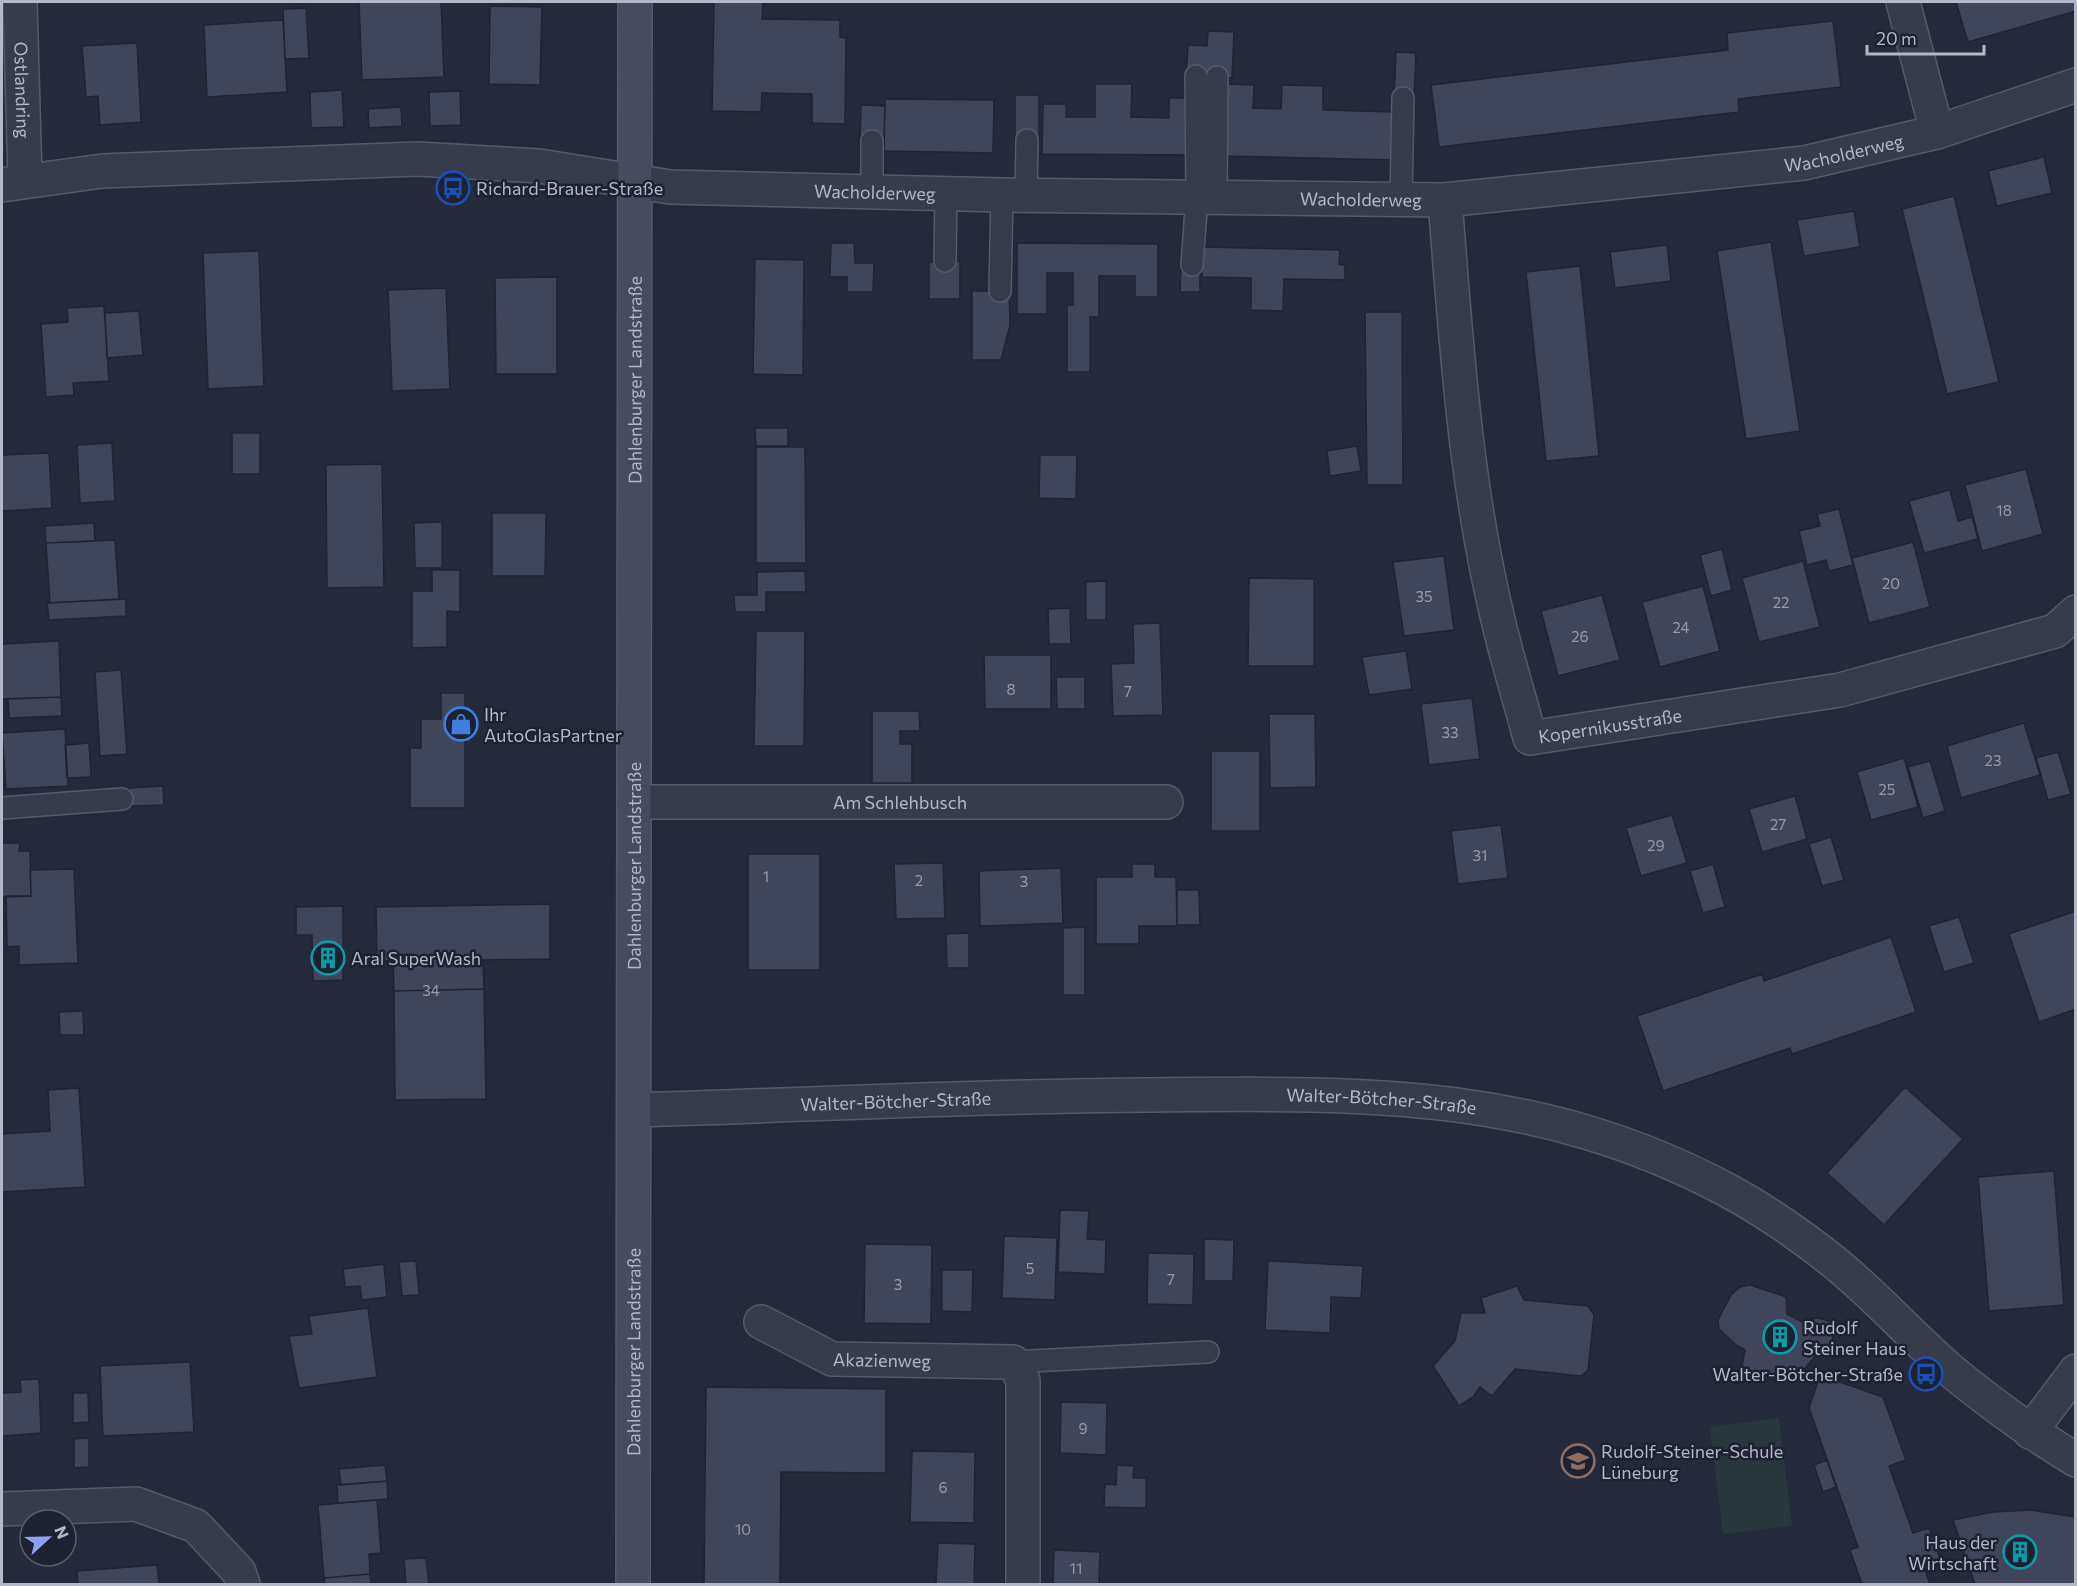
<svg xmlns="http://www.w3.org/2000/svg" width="2077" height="1586" font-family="Commissioner,sans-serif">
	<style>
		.green { fill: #27373c }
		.building { fill: #40465a; stroke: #1f2332; stroke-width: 1.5 }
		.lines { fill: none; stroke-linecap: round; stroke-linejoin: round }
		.lane-casing { stroke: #555a69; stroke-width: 24 }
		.street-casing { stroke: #555a69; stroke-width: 36 }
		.secondary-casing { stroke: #555a69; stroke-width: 36 }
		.lane { stroke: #373c4b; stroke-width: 21 }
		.street { stroke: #373c4b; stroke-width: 33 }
		.secondary { stroke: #464b5d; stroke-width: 33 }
		.labels { text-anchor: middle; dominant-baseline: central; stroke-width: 5; stroke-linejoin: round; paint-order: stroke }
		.number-label { font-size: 15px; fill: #969bab }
		.street-label { font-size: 18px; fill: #b3b7c6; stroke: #1d2130 }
		.poi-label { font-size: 18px; fill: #b3b7c6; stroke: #1d2130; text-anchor: start }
	</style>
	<rect width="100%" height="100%" fill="#242a3a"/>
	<!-- green -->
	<path class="green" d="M1779 1418 1792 1526 1723 1534 1710 1427Z"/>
	<!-- building -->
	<path class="building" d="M359 2H441L444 77 362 80Z
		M714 2H763L762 19 840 20V37L846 38 845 124 812 123V94L762 93 761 112 712 111Z
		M1956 2H2076V11L1968 42Z
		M490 6 542 7 540 85 489 84Z
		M306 8 309 58 285 59 283 9Z
		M283 20 287 92 207 97 204 25Z
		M1833 21 1841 87 1738 99 1739 112 1439 147 1431 85 1728 50 1727 33Z
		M1208 31 1234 32 1232 78 1186 75 1188 45 1207 46Z
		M137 43 141 122 100 125 98 96 86 97 82 46Z
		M1396 52 1416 53 1414 98 1394 97Z
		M1095 84H1132L1131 117 1169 118V98H1191V155L1042 154 1043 104H1066V117H1095Z
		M1228 84 1254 85 1253 108 1281 109 1282 85 1323 86V110L1395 112 1394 160 1226 156Z
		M342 90 344 127 311 128 310 92Z
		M460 91 461 125 430 126 429 92Z
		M1015 95H1039V140H1015Z
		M885 99 994 100 993 153 884 151Z
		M861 105 885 106 884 141H860Z
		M401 107 402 126 369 128 368 109Z
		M2044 157 2052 193 1997 206 1988 171Z
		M1954 196 1999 382 1947 394 1902 209Z
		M1854 211 1860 247 1804 256 1797 220Z
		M1771 242 1800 431 1746 439 1717 251Z
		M831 243H854L855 263H874L873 292H847V277H830Z
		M1017 243 1158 244V297H1135V276H1099V317H1090V372H1067V305H1073V273H1047V314H1017Z
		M1667 245 1671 281 1615 288 1610 252Z
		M1202 247 1340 250 1339 264 1345 265V280L1284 279 1283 311 1251 310V278L1202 277Z
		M259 251 264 386 208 389 203 253Z
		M755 259 804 260 803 375 753 374Z
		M960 261V299H929V262Z
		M1181 265H1200V292H1180Z
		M1580 266 1599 456 1546 461 1526 272Z
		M557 277V374H496L495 278Z
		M446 288 450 389 392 391 388 290Z
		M972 291H1009L1010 325 1001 360H972Z
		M104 306 109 381 73 383 74 395 46 397 41 324 68 322 67 308Z
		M139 311 143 355 107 358 105 313Z
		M1365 312H1402L1403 485H1367Z
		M755 428H788V446H756Z
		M232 433H260V474H232Z
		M112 443 115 501 80 503 77 445Z
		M1357 446 1361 471 1330 476 1327 451Z
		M756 447H805L806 563H756Z
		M49 453 52 508 2 511V455Z
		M1040 455H1077L1076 499 1039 498Z
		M382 464 384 587 327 588 326 465Z
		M2026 469 2043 534 1982 551 1965 485Z
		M1950 490 1958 521 1972 517 1978 539 1924 553 1909 501Z
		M1839 509 1853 565 1829 571 1826 560 1807 565 1799 531 1820 526 1817 514Z
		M492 513H546L545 576H492Z
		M442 522V568H415L414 523Z
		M94 523 95 541 46 543 45 526Z
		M115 540 119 599 50 603 46 543Z
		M1913 542 1930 607 1869 623 1852 558Z
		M1722 549 1732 590 1711 596 1700 555Z
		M1444 556 1454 630 1404 636 1393 562Z
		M1803 561 1820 627 1759 642 1742 578Z
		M432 570H460V612L447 611V647L412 648V591H432Z
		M805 571 806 592H766V612H735L734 595H757V572Z
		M1249 578 1314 579V666H1248Z
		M1106 581V620H1086V582Z
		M1703 586 1720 651 1660 667 1642 602Z
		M1602 595 1620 660 1558 676 1541 611Z
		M126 599V616L49 620 47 603Z
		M1070 608 1071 644H1049L1048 609Z
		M1160 623 1163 715 1113 716 1111 664 1134 663 1133 624Z
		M756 631H805L804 746H754Z
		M59 641 61 697 2 699V644Z
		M1406 651 1412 689 1369 695 1362 657Z
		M984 655H1051V709H985Z
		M121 670 127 754 100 756 95 672Z
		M1056 677H1085V709H1057Z
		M441 693H465V808H410V748H421V719H441Z
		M61 697 62 716 9 718 8 699Z
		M1472 698 1480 759 1429 765 1421 704Z
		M872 711H919L920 731H900V744H912V783H872Z
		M1269 714H1315L1316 787 1270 788Z
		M2024 723 2040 775 1961 798 1947 746Z
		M65 729 68 786 6 789 2 733Z
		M89 743 91 777 67 778 65 745Z
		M1211 751H1260V831H1211Z
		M2058 752 2071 794 2048 800 2036 758Z
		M1904 758 1918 807 1871 820 1857 772Z
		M1930 761 1945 811 1923 818 1908 767Z
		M163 786 164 805 130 806 129 788Z
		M1795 796 1807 839 1762 852 1749 809Z
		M1672 815 1687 863 1641 876 1626 828Z
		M1501 825 1508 878 1458 884 1451 831Z
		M1831 837 1844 880 1822 886 1809 844Z
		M2 843H20L19 851H30L31 896 2 897Z
		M748 854H820V970H748Z
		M943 863 945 918 896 919 894 864Z
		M1132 864H1155V877H1176L1177 926H1139V944H1096V877H1132Z
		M1713 864 1725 907 1703 913 1690 871Z
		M1061 868 1063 923 980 926 979 871Z
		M74 869 78 963 19 965V946L7 947 6 896H31L30 870Z
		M1177 890H1199L1200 925H1177Z
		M550 904V959L483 960 484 989 394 991 393 961H377L376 907Z
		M343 906V980L313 981 312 935H296V907Z
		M2076 911V1009L2039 1022 2009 934Z
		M1959 917 1974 963 1944 972 1929 926Z
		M1085 927V995H1063V928Z
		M969 933V968H947L946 934Z
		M1891 937 1916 1012 1792 1054 1790 1048 1663 1091 1637 1016 1762 974 1764 981Z
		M484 989 486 1099 395 1100 394 991Z
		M83 1011 84 1035H60L59 1012Z
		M1905 1087 1963 1139 1884 1225 1827 1173Z
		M79 1088 85 1187 2 1192V1134L50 1131 48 1090Z
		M2054 1171 2064 1305 1989 1311 1978 1177Z
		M1060 1210 1089 1211 1087 1239 1106 1240 1105 1274 1058 1272Z
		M1004 1236 1057 1238 1055 1300 1002 1298Z
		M1204 1239 1234 1240 1233 1281H1204Z
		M865 1244 932 1245 931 1324 864 1323Z
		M1148 1253 1194 1254 1193 1305 1147 1304Z
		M416 1261 419 1295 402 1296 399 1262Z
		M1268 1261 1363 1266 1361 1298 1331 1297 1330 1333 1265 1330Z
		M384 1264 387 1297 362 1300 360 1286 345 1287 343 1269Z
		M942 1270H973L972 1312 942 1311Z
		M1750 1285 1786 1297 1787 1314 1804 1323 1810 1319 1818 1318 1832 1322 1833 1351 1816 1355 1803 1371 1783 1380 1756 1379 1741 1372 1745 1350 1736 1345 1719 1329 1718 1320 1731 1295 1740 1287Z
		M1517 1286 1524 1300 1588 1306 1594 1315 1588 1370 1581 1376 1515 1369 1492 1396 1480 1387 1473 1397 1459 1406 1433 1366 1455 1341 1461 1313H1485L1481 1298Z
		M368 1308 377 1377 299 1388 289 1336 312 1334 309 1316Z
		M190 1362 194 1432 103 1436 100 1366Z
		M1820 1375 1883 1397 1906 1460 1889 1466 1913 1533 1929 1528 1942 1564 1925 1570 1930 1584H1862L1850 1550 1858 1547 1809 1408Z
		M39 1379 41 1433 2 1436V1393L21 1392 20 1380Z
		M706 1387 886 1389V1473L781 1472 780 1584H704Z
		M73 1393H88L89 1422 73 1423Z
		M1061 1402 1107 1403 1106 1455 1060 1453Z
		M89 1438V1467L74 1468V1439Z
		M912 1451 975 1452 974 1523 910 1522Z
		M1827 1460 1836 1487 1823 1492 1814 1465Z
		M385 1465 387 1481 341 1485 339 1469Z
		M1117 1465 1134 1466 1133 1478H1146V1508L1104 1507 1105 1484 1116 1485Z
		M387 1481 388 1499 338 1503 337 1485Z
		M377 1500 381 1553 369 1554 370 1574 324 1578 318 1505Z
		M2031 1510 2076 1517V1584H1975L1953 1520 1993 1512Z
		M938 1543 975 1544 974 1584H936Z
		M1054 1550 1100 1552 1099 1584H1053Z
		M426 1558 429 1584H406L404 1559Z
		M157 1565 159 1584H78L77 1571Z
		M370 1574 371 1584H325L324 1578Z"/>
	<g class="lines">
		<!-- lane casing -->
		<g class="lane-casing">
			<path id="lane" d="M872 141V192
				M1026 195 1027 140
				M1216 197 1217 77
				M1401 199 1403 98
				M945 261 946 194
				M1192 265 1197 197 1196 76
				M1000 291 1002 195
				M2 808 122 799
				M1013 1362 1208 1352"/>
		</g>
		<!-- street casing -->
		<g class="street-casing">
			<g id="street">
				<path id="s1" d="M20 2 25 180"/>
				<path d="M1903 2 1937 132"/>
				<path id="s2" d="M2 185 102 171 417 159 539 166 670 187 1002 195 1445 200 1804 163 1937 132 2076 85"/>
				<path id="s3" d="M1445 200C1456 341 1465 486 1499 624 1508 662 1520 700 1530 738L1840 690 2055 631 2076 612"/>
				<path id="s4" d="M634 802H1166"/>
				<path id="s5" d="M634 1110C805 1105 976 1096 1148 1095 1356 1093 1535 1088 1725 1189 1761 1208 1797 1233 1829 1258 1874 1293 1911 1337 1955 1374 1993 1405 2033 1434 2076 1460"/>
				<path id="s6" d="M761 1322 832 1359 1013 1362 1023 1380V1584"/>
				<path d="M2030 1432 2076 1371"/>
				<path d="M2 1509 136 1504 196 1526 239 1572 243 1584"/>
			</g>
		</g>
		<!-- secondary casing -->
		<g class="secondary-casing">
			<g id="secondary">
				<path id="s7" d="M633 1584 635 2"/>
			</g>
		</g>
		<!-- lane -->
		<use href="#lane" class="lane"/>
		<!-- street -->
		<use href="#street" class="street"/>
		<!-- secondary -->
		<use href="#secondary" class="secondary"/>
	</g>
	<!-- icons -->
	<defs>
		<g id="bus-ring" transform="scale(1.725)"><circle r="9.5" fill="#1d2130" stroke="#1a4fb4" stroke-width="1.5"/><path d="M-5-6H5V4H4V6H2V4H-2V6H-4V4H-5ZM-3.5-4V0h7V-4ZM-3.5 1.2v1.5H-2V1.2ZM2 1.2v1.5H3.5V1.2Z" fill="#1a4fb4"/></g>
		<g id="shop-ring" transform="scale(1.725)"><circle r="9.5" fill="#1d2130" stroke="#3f7fe0" stroke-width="1.5"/><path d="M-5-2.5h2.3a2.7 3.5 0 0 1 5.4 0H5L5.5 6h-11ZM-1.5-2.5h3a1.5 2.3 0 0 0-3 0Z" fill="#3f7fe0"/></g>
		<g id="building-ring" transform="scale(1.725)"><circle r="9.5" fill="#1d2130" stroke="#0f9aa8" stroke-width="1.5"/><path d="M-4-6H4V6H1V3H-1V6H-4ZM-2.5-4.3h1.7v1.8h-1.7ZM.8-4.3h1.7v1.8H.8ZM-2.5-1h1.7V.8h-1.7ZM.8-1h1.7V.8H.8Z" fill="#0f9aa8"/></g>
		<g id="school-ring" transform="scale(1.725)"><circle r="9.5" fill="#1d2130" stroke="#8d6e63" stroke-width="1.5"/><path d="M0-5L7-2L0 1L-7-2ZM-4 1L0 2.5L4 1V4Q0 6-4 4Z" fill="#8d6e63"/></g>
	</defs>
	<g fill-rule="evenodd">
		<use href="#bus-ring" x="453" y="188"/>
		<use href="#shop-ring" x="461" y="724"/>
		<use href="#building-ring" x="328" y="958"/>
		<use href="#building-ring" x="1780" y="1337"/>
		<use href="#bus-ring" x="1926" y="1374"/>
		<use href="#school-ring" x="1578" y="1461"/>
		<use href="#building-ring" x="2020" y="1552"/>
	</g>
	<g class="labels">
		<!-- number labels -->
		<g class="number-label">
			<text x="2004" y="510">18</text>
			<text x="1891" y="583">20</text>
			<text x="1424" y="596">35</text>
			<text x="1781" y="602">22</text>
			<text x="1681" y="627">24</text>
			<text x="1580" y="636">26</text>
			<text x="1011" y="689">8</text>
			<text x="1128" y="691">7</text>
			<text x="1450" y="732">33</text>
			<text x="1993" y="760">23</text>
			<text x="1887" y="789">25</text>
			<text x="1778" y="824">27</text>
			<text x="1656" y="845">29</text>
			<text x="1480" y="855">31</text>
			<text x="766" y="876">1</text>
			<text x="919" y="880">2</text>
			<text x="1024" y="881">3</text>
			<text x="431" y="990">34</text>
			<text x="1030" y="1268">5</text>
			<text x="1171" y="1279">7</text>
			<text x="898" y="1284">3</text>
			<text x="1083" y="1428">9</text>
			<text x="943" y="1487">6</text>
			<text x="743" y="1529">10</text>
			<text x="1076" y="1568">11</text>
		</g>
		<!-- street labels -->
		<g class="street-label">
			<text stroke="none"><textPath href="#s1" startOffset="88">Ostlandring</textPath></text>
			<text stroke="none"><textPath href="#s2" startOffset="1848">Wacholderweg</textPath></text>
			<text stroke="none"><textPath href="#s2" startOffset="876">Wacholderweg</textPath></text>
			<text stroke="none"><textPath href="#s2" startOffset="1362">Wacholderweg</textPath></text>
			<text stroke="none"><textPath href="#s7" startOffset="1204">Dahlenburger Landstraße</textPath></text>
			<text stroke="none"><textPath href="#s3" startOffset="627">Kopernikusstraße</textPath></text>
			<text stroke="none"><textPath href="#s4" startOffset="266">Am Schlehbusch</textPath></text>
			<text stroke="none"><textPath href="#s7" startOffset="718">Dahlenburger Landstraße</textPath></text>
			<text stroke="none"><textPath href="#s5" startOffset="748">Walter-Bötcher-Straße</textPath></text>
			<text stroke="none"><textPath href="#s5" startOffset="262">Walter-Bötcher-Straße</textPath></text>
			<text stroke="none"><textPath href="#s7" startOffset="232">Dahlenburger Landstraße</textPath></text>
			<text stroke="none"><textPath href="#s6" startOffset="130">Akazienweg</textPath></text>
		</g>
		<!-- poi labels -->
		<g class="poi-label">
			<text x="476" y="188">Richard-Brauer-Straße</text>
			<text x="484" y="714">Ihr<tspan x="484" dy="21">AutoGlasPartner</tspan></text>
			<text x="351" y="958">Aral SuperWash</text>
			<text x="1803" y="1327">Rudolf<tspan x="1803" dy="21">Steiner Haus</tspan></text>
			<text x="1903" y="1374" text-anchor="end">Walter-Bötcher-Straße</text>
			<text x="1601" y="1451">Rudolf-Steiner-Schule<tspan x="1601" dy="21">Lüneburg</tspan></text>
			<text x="1997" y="1542" text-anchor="end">Haus der<tspan x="1997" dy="21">Wirtschaft</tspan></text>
		</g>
	</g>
	<!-- border -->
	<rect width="2077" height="1586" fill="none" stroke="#b3b7c6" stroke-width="6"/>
	<!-- north arrow -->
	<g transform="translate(48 1538) rotate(68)"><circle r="28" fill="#1d2130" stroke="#595d6c" stroke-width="1.5"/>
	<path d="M0-4.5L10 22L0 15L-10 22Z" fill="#8ba3f3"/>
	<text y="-9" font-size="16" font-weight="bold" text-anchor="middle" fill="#b3b7c6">N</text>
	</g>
	<!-- scale -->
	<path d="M1867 45v9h117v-9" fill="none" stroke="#b3b7c6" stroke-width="3"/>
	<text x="1876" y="45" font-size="18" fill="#b3b7c6" stroke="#1d2130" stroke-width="4.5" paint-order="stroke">20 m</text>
</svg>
